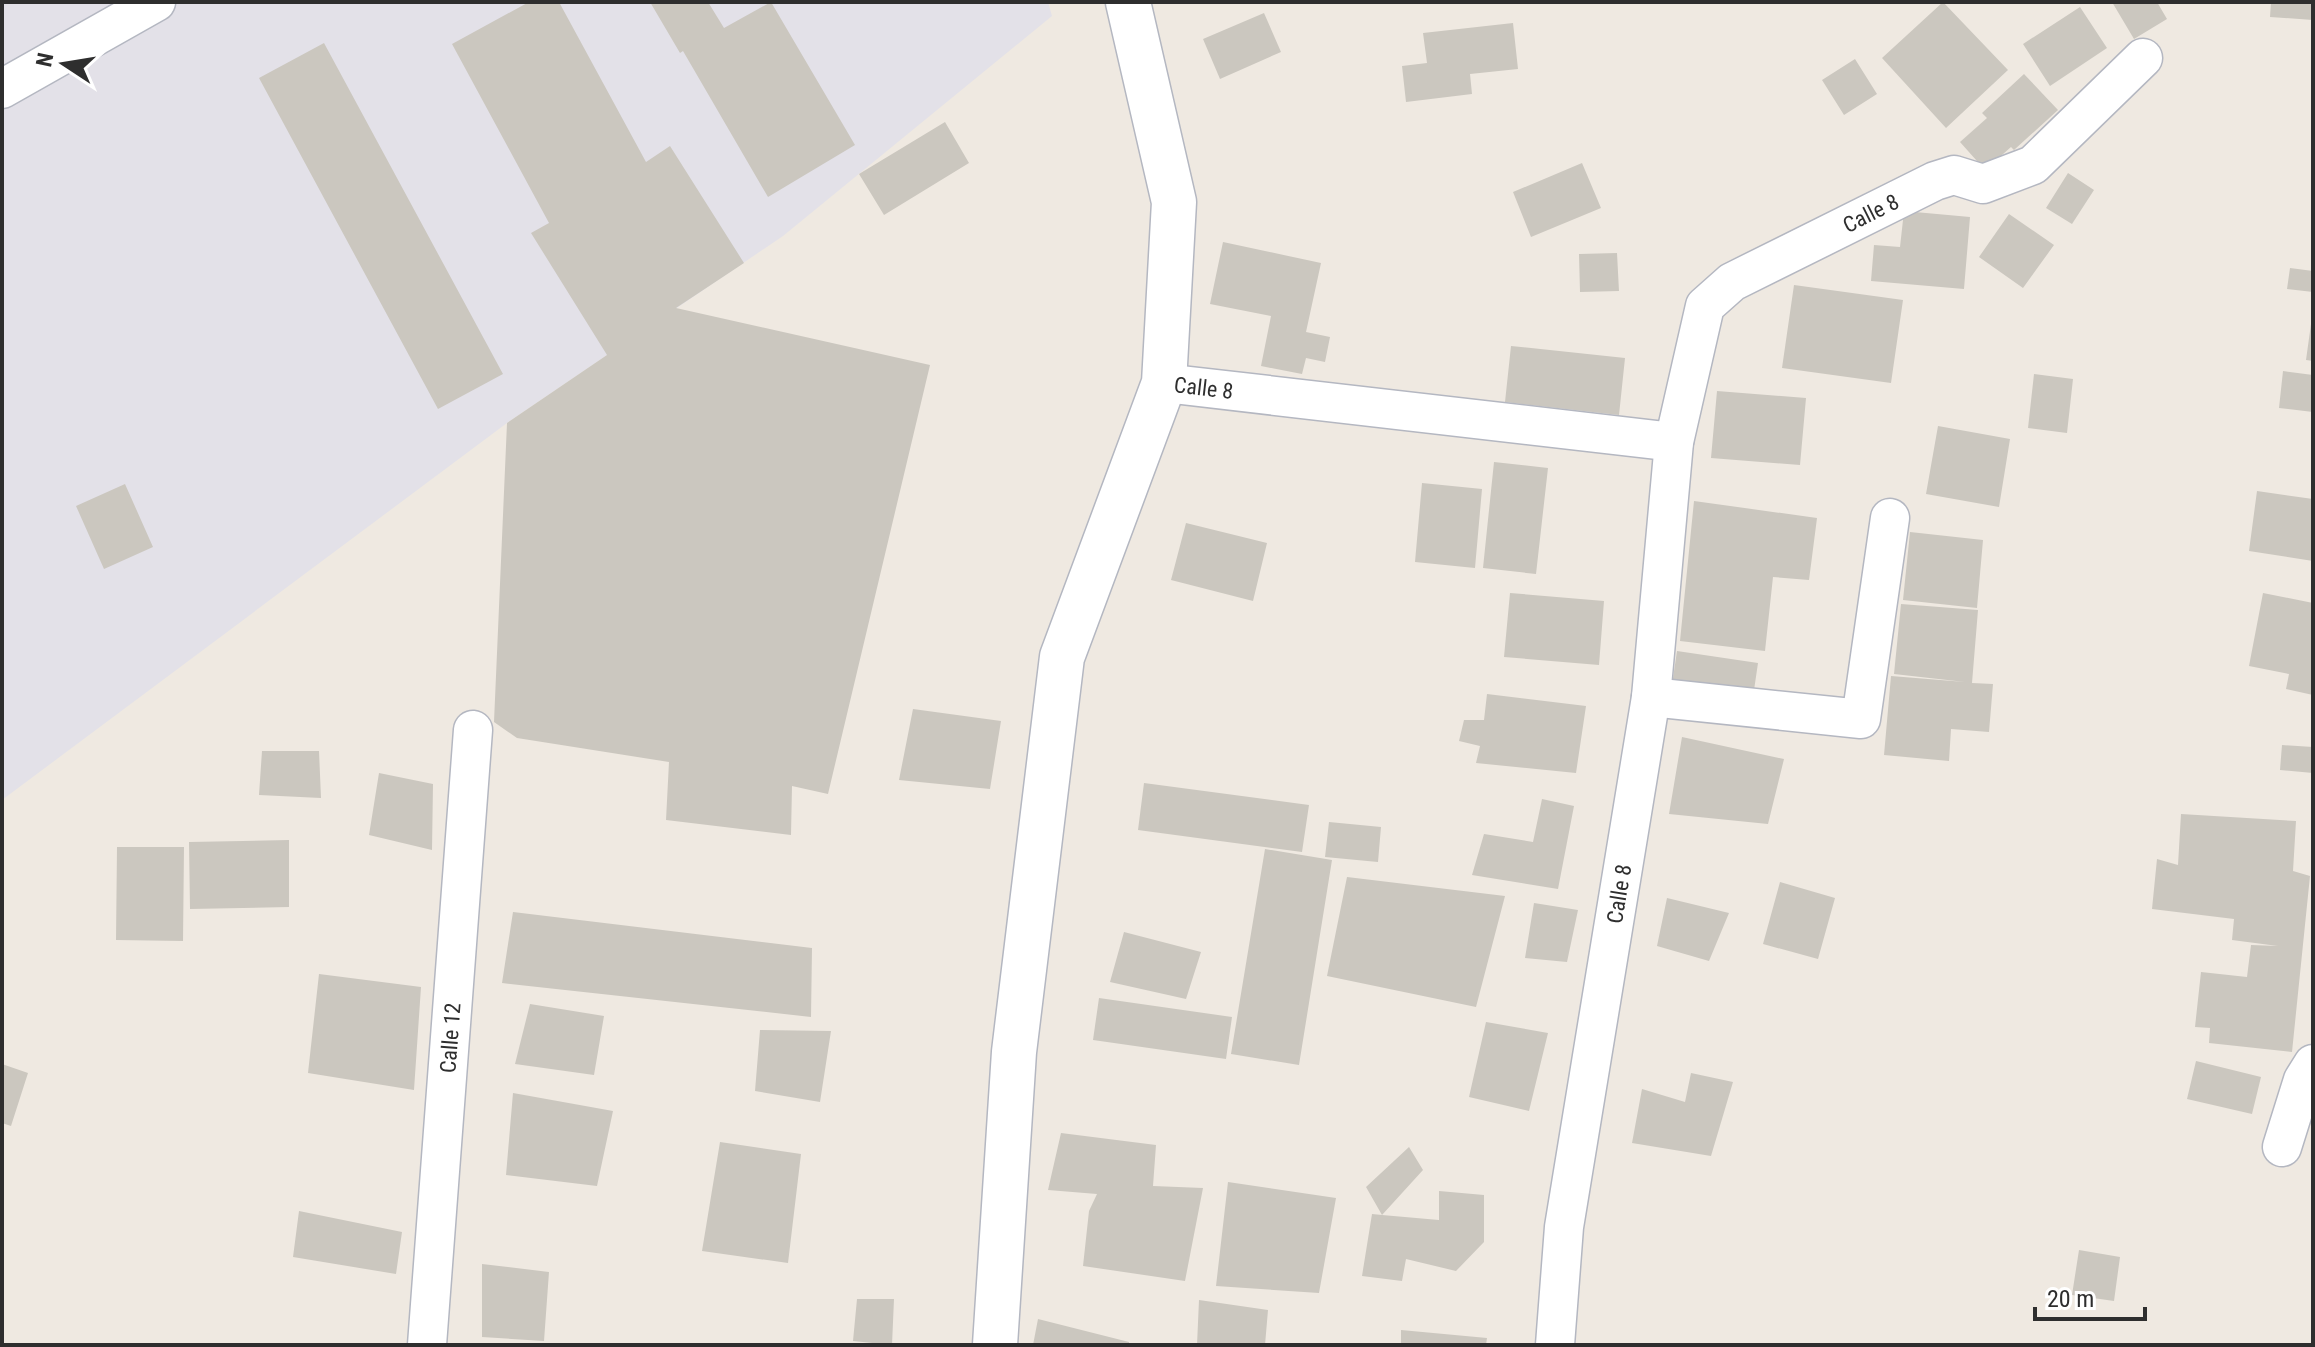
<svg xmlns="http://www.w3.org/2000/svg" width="2315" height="1347" font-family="'Roboto Condensed',sans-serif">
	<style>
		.industrial { fill: #e3e1e8 }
		.building { fill: #cbc7bf }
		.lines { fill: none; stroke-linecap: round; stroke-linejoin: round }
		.street-casing { stroke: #b4b7c1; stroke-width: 41 }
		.secondary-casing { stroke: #b4b7c1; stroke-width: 47 }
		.street { stroke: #fff; stroke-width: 38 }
		.secondary { stroke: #fff; stroke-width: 44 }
		.labels { text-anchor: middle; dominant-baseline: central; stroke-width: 8; stroke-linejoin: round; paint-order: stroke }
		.street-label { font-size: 22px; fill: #2e2e2e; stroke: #fff }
	</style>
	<rect width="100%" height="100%" fill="#efe9e1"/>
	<!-- industrial -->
	<path class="industrial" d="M2 2H1048L1052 16 783 236 507 423 2 800Z"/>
	<!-- building -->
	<path class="building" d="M529 2H559L646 162 670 146 744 263 676 308 930 365 828 794 792 786 791 835 666 820 669 762 517 738 494 722 507 423 607 355 531 233 549 223 452 44Z
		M650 2H708L724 28 771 2 855 145 768 197 683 51 680 53Z
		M1943 2 2008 70 1946 128 1882 58Z
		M2112 2H2157L2167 19 2134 39Z
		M2271 2H2313V20L2270 17Z
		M2080 7 2107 48 2050 86 2023 44Z
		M1264 13 1281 52 1220 79 1203 39Z
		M1513 23 1518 69 1470 74 1472 94 1406 102 1402 66 1427 63 1423 33Z
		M324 43 503 374 438 409 259 78Z
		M1855 59 1877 94 1844 115 1822 80Z
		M2024 74 2058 110 2014 150 2011 147 1985 170 1960 142 1987 118 1982 113Z
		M945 122 969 163 884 215 859 174Z
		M1582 163 1601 208 1531 237 1513 192Z
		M2068 173 2094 190 2072 224 2046 208Z
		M1904 211 1970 217 1964 289 1871 281 1874 245 1900 247Z
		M2009 214 2054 245 2023 288 1979 257Z
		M1223 242 1321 263 1306 332 1330 337 1325 362 1306 358 1302 374 1261 366 1271 316 1210 304Z
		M1617 253 1619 291 1580 292 1579 254Z
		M2290 268 2313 271V292L2287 289Z
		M1794 285 1903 300 1891 383 1782 368Z
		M2311 324H2313V361L2306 360Z
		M1511 346 1625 358 1619 415 1505 402Z
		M2283 371 2313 375V412L2279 408Z
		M2034 374 2073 379 2067 433 2028 428Z
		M1717 391 1806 398 1800 465 1711 458Z
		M1938 426 2010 439 1999 507 1926 494Z
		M1494 462 1548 468 1536 574 1483 568Z
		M1422 483 1482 489 1475 568 1415 562Z
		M125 484 153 547 104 569 76 506Z
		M2257 491 2313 499V561L2249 551Z
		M1694 501 1817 518 1809 580 1773 577 1765 651 1680 641Z
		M1186 523 1267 543 1253 601 1171 580Z
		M1910 532 1983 540 1977 608 1903 600Z
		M1510 593 1604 601 1599 665 1504 657Z
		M2263 593 2313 603V695L2286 689 2289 674 2249 666Z
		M1901 604 1978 610 1972 683 1993 684 1989 732 1951 729 1949 761 1884 755 1891 676 1965 682 1894 674Z
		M1677 651 1758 663 1753 697 1672 685Z
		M1487 694 1586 706 1576 773 1476 763 1480 746 1459 741 1464 720H1484Z
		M913 709 1001 721 990 789 899 780Z
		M1682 737 1784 759 1768 824 1669 814Z
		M2282 745 2313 747V773L2280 770Z
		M262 751H319L321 798 259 795Z
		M379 773 433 784 432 850 369 835Z
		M1144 783 1309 805 1302 852 1138 830Z
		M1542 799 1574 806 1558 889 1472 875 1484 834 1533 842Z
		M2181 814 2296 821 2293 871 2310 876 2292 1052 2209 1043 2210 1028 2195 1027 2201 972 2247 977 2251 945 2278 946 2232 940 2234 919 2152 909 2157 859 2178 865Z
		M1329 822 1381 827 1378 862 1325 857Z
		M289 840V907L190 909 189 842Z
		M117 847H184L183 941 116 940Z
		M1265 849 1332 860 1299 1065 1231 1054Z
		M1347 877 1505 896 1476 1007 1327 976Z
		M1780 882 1835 898 1818 959 1763 944Z
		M1667 898 1729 913 1709 961 1657 946Z
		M1534 903 1578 910 1567 962 1525 958Z
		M513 912 812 948 811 1017 502 983Z
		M1124 932 1201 952 1186 999 1110 982Z
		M319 974 421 987 414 1090 308 1073Z
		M1099 998 1232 1017 1226 1059 1093 1040Z
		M530 1004 604 1016 594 1075 515 1064Z
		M1486 1022 1548 1033 1529 1111 1469 1097Z
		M760 1030 831 1031 820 1102 755 1091Z
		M2196 1061 2261 1077 2252 1114 2187 1099Z
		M2 1064 28 1073 11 1126 2 1123Z
		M1691 1073 1733 1082 1711 1156 1632 1143 1642 1089 1685 1102Z
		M513 1093 613 1111 597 1186 506 1175Z
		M1061 1133 1156 1145 1153 1186 1203 1188 1185 1281 1083 1266 1089 1211 1097 1194 1048 1190Z
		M720 1142 801 1154 788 1263 702 1251Z
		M1409 1147 1423 1170 1382 1215 1439 1220V1191L1484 1195V1242L1456 1271 1406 1259 1402 1281 1362 1276 1372 1214 1382 1215 1366 1187Z
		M1228 1182 1336 1198 1319 1293 1216 1286Z
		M299 1211 402 1232 396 1274 293 1257Z
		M2079 1250 2120 1257 2114 1301 2072 1295Z
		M482 1264 549 1272 544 1341 482 1337Z
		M857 1299H894L892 1345 853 1341Z
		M1199 1300 1268 1310 1265 1345H1197Z
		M1038 1319 1129 1342V1345H1033Z
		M1401 1330 1487 1338 1486 1345H1401Z"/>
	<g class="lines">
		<!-- street casing -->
		<g class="street-casing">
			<g id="street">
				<path d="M2 89 156 2"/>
				<path id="s1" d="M1164 383 1674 442"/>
				<path d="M1651 697 1861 719 1890 518"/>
				<path d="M2282 1147 2303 1080 2313 1064"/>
				<path id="s2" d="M427 1345 473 730"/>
				<path id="s3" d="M1555 1345 1564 1227 1651 697 1674 442 1705 306 1732 282 1935 181 1954 175 1983 184 2033 165 2143 58"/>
			</g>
		</g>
		<!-- secondary casing -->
		<g class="secondary-casing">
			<path id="secondary" d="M995 1345 1014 1052 1062 657 1164 383 1174 202 1128 2"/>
		</g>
		<!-- street -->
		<use href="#street" class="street"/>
		<!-- secondary -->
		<use href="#secondary" class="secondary"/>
	</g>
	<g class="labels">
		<!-- street labels -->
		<g class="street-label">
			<text stroke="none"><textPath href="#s3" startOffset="1242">Calle 8</textPath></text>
			<text stroke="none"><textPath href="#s1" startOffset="40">Calle 8</textPath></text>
			<text stroke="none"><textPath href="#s3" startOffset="456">Calle 8</textPath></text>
			<text stroke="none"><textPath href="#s2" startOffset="308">Calle 12</textPath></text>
		</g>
	</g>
	<!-- border -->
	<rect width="2315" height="1347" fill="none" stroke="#2e2e2e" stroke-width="8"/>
	<!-- north arrow -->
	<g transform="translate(64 64) rotate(282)" stroke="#ffffff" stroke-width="6" paint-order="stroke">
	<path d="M0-6L14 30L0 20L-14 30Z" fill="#2e2e2e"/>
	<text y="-12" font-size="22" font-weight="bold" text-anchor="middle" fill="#2e2e2e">N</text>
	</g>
	<!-- scale -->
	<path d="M2035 1307v12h110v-12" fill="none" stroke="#2e2e2e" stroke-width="4"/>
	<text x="2047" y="1307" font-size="24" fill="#2e2e2e" stroke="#ffffff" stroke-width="6" paint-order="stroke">20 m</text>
</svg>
